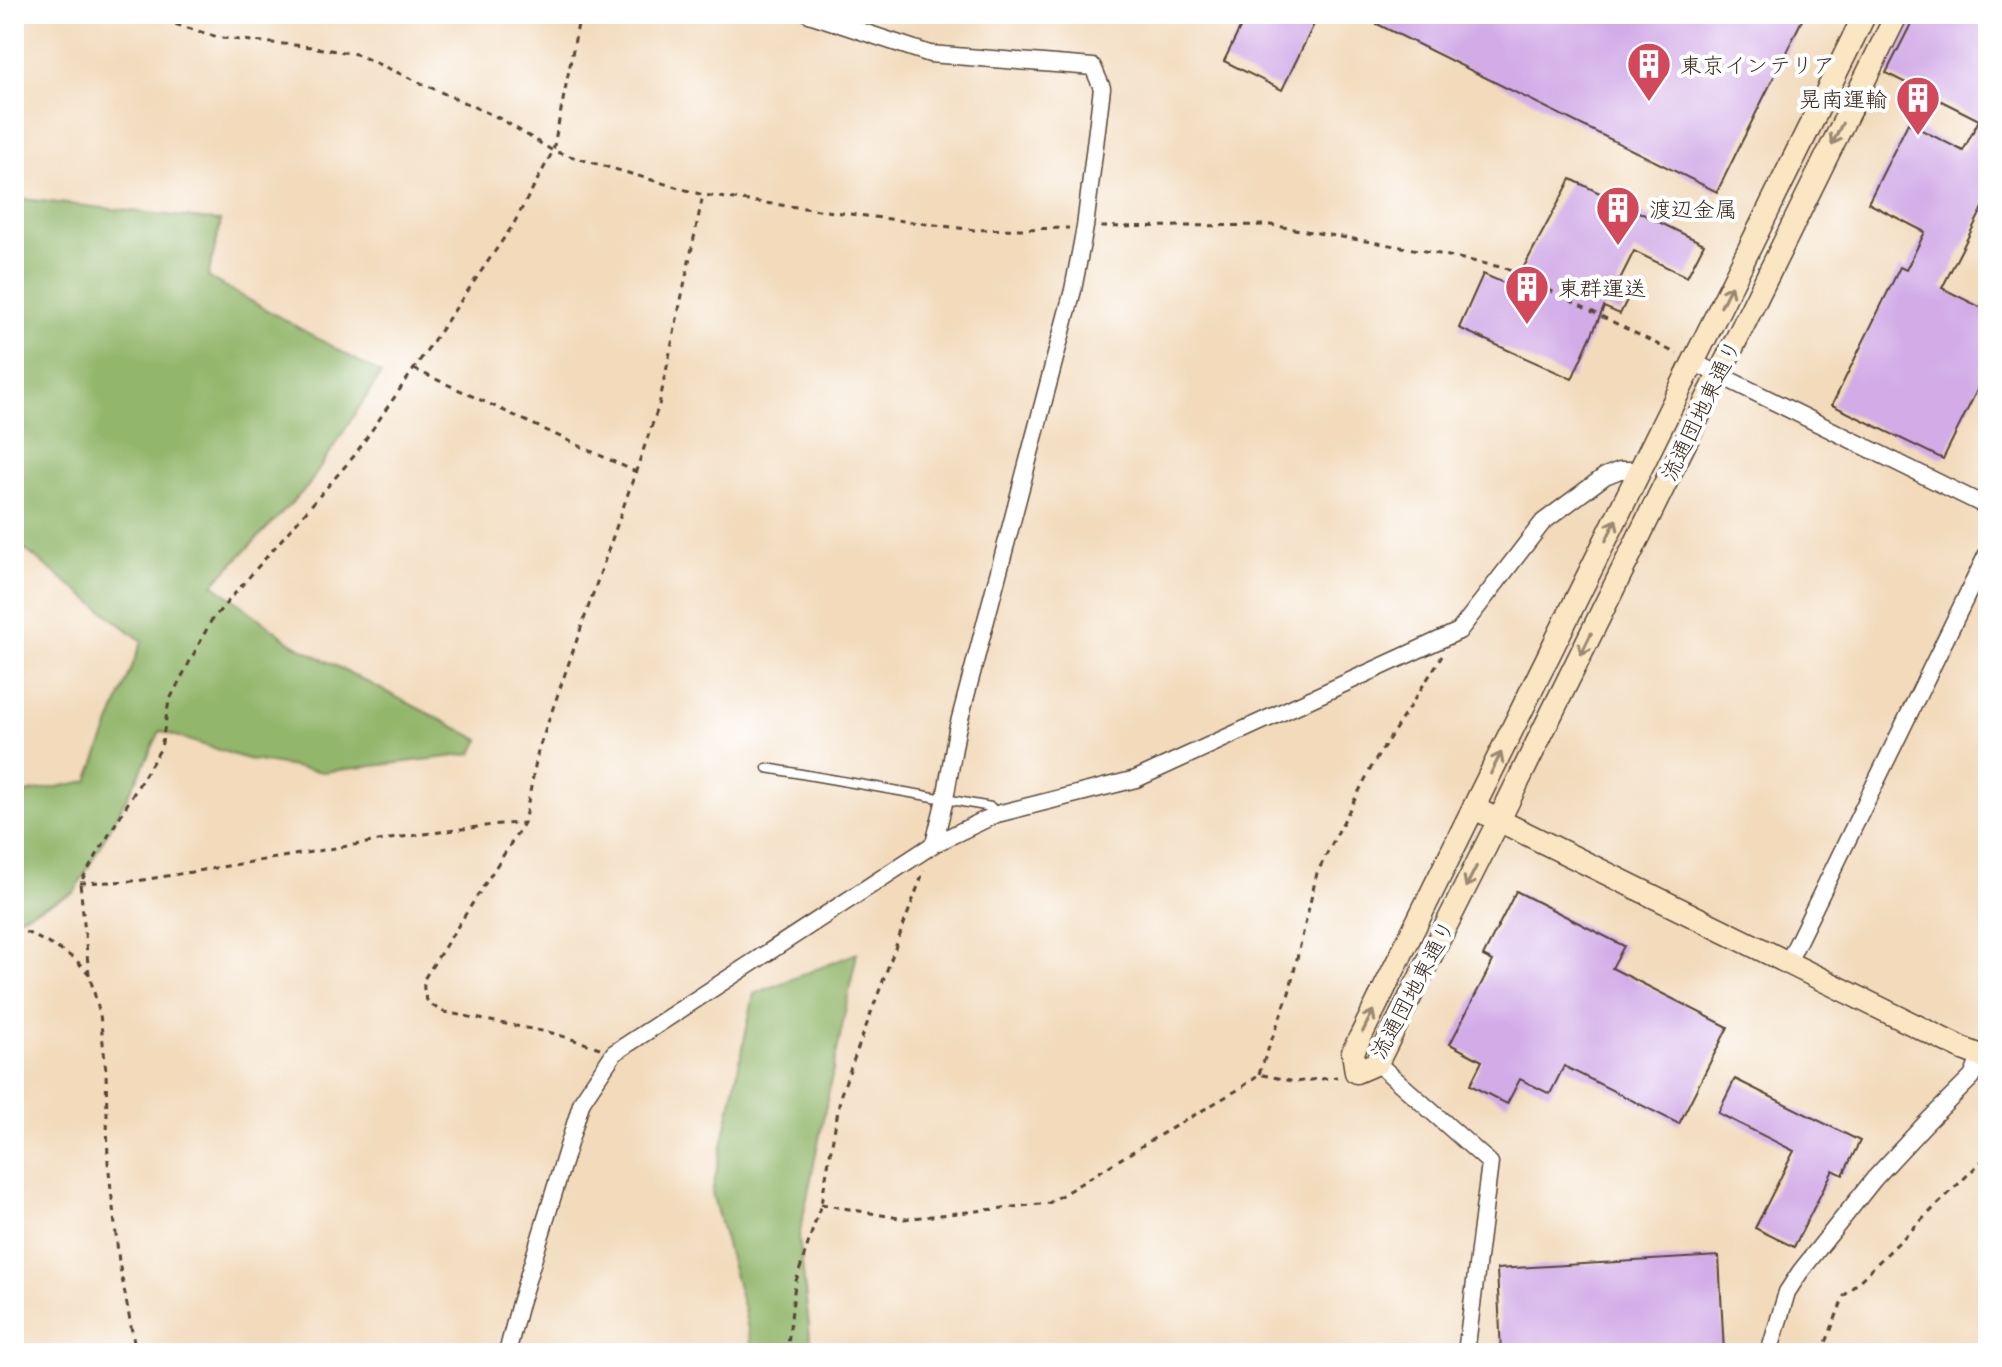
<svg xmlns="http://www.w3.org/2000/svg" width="2002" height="1367" font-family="Mali,'Klee One',sans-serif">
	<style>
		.forest { fill: #92b66b; stroke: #667044; stroke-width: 2 }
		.building { fill: #d2abe7 }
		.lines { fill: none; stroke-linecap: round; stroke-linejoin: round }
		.lane-casing { stroke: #564436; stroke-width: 11 }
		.street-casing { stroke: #564436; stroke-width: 19 }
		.secondary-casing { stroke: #564436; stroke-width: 25 }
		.path { stroke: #564436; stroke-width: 3; stroke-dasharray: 6 6; stroke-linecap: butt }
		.lane { stroke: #fff; stroke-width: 8 }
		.street { stroke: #fff; stroke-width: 16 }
		.secondary { stroke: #fbe6c4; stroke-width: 22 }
		.oneway { stroke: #9b8871 }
		.labels { text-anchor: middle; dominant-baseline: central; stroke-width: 8; stroke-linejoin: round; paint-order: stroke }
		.poi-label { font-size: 22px; fill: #3b2a1e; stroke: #fff; text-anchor: start }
		.street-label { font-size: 22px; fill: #3b2a1e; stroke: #fff }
	</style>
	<rect width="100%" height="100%" fill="#fff"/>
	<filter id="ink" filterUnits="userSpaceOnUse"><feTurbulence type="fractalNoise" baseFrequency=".0125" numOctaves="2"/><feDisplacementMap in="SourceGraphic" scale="16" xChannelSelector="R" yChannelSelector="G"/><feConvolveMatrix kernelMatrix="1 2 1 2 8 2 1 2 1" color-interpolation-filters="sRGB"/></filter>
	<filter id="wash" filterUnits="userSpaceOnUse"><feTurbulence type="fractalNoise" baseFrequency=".006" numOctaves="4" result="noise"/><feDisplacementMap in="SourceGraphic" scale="32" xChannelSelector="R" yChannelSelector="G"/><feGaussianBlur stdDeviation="1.8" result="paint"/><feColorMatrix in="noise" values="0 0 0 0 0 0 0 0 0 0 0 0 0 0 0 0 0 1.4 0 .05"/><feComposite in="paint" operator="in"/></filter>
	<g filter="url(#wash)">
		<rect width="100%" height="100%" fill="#f2dabb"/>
		<!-- forest -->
		<path class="forest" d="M14 198 221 221 208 277 381 374 308 486 213 584 293 644 480 740 472 754 323 772 247 759 160 731 139 775 74 893 14 919V795L88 781 142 641 14 541Z
			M857 953 799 1237 809 1326 811 1353H753L744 1310 712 1193 754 994Z"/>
		<g id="blocks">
			<!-- building -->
			<path class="building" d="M1247 14H1319L1282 90 1224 61Z
				M1357 14H1805L1717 192Z
				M1916 14H1988V198L1942 288 1988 311V368L1943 459 1832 405 1900 267 1906 270 1925 232 1868 203 1908 123 1963 151 1979 120 1886 73Z
				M1571 179 1704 244 1687 277 1634 251 1617 285 1631 292 1620 314 1604 307 1572 379 1459 328 1483 274 1513 287Z
				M1516 891 1624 946 1612 968 1728 1027 1679 1124 1564 1066 1550 1094 1520 1079 1507 1104 1470 1085 1482 1061 1450 1044 1493 961 1483 956Z
				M1735 1079 1860 1141 1843 1175 1833 1170 1794 1247 1755 1228 1794 1151 1718 1113Z
				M1719 1256 1724 1353H1501L1497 1269Z"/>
		</g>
	</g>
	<g filter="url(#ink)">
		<use href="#blocks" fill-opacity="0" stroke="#564436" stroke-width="2"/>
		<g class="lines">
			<!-- lane casing -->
			<g class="lane-casing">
				<path id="lane" d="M767 768 991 807 996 813"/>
			</g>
			<!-- street casing -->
			<g class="street-casing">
				<path id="street" d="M1693 362 1988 507
					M934 844 997 814 1136 779 1459 631 1543 522 1605 476 1620 470H1640
					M1788 962 1988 552
					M1377 1063 1490 1163 1466 1353
					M507 1353 520 1303 582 1101 614 1053 934 844 945 799 957 730 1073 290 1085 227 1102 88 1093 67 930 54 809 14
					M1769 1353 1787 1292 1800 1272 1874 1179 1925 1124 1972 1077 1981 1056"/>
			</g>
			<!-- secondary casing -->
			<g class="secondary-casing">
				<path id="secondary" d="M1865 14 1353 1052 1356 1072 1377 1063 1499 820 1897 14
					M1486 814 1963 1049 1981 1056 1988 1054"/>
			</g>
			<!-- path -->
			<path class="path" d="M141 14 221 38 304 46 356 54 501 119 553 151 703 195 974 230 1069 228
				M1101 227 1271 225 1425 251 1505 268 1677 354
				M414 369 636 472
				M80 883 137 881 402 837 500 824 524 823
				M14 928 30 934 57 948 75 959 89 974 100 1014 106 1071 108 1162 119 1262 136 1353
				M89 974 80 883 161 748 169 701 211 621 354 456 513 225 553 151 580 14
				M600 1048 552 1033 444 1012C426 1003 423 1000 424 979L524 823 538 751 659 405 703 195
				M1259 1074 1289 993 1317 873 1373 764 1442 656
				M821 1204 904 1219 1049 1203 1153 1139 1241 1088 1259 1074 1295 1082 1337 1077
				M787 1353 795 1284 821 1204 841 1094 924 870
				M1822 1353 1844 1296 1988 1155"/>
			<!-- lane -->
			<use href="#lane" class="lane"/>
			<!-- street -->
			<use href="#street" class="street"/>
			<!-- secondary -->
			<use href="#secondary" class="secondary"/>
		</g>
		<!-- one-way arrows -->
		<defs><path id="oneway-shaft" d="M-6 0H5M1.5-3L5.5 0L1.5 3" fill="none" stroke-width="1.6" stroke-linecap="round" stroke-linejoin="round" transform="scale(2)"/></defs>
		<g class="oneway">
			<use href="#oneway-shaft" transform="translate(1837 134) rotate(116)"/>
			<use href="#oneway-shaft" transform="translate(1726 296) rotate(-64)"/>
			<use href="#oneway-shaft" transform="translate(1611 530) rotate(-64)"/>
			<use href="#oneway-shaft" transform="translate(1586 644) rotate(116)"/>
			<use href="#oneway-shaft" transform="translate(1496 763) rotate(-64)"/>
			<use href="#oneway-shaft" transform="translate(1471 877) rotate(117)"/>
			<use href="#oneway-shaft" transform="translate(1368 1021) rotate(-64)"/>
		</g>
	</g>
	<!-- icons -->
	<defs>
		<g id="building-pin" transform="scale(2.3)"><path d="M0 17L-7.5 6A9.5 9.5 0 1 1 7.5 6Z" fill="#d1495b" stroke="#fff"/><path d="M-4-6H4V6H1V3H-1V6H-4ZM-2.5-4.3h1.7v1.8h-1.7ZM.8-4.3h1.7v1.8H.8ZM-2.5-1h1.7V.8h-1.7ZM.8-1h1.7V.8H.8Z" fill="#fff"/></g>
	</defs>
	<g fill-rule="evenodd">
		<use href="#building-pin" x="1649" y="64"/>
		<use href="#building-pin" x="1918" y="98"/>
		<use href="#building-pin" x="1618" y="208"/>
		<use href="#building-pin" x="1527" y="287"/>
	</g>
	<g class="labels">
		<!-- poi labels -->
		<g class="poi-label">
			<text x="1680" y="64">東京インテリア</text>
			<text x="1887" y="98" text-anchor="end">晃南運輸</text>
			<text x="1649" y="208">渡辺金属</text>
			<text x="1558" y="287">東群運送</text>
		</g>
		<!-- street labels -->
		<g class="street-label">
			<text transform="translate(1700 410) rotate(-64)">流通団地東通り</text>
			<text transform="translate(1412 989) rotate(-62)">流通団地東通り</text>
		</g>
	</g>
	<!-- margin -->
	<rect width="2002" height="1367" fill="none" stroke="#fff" stroke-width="48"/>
</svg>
